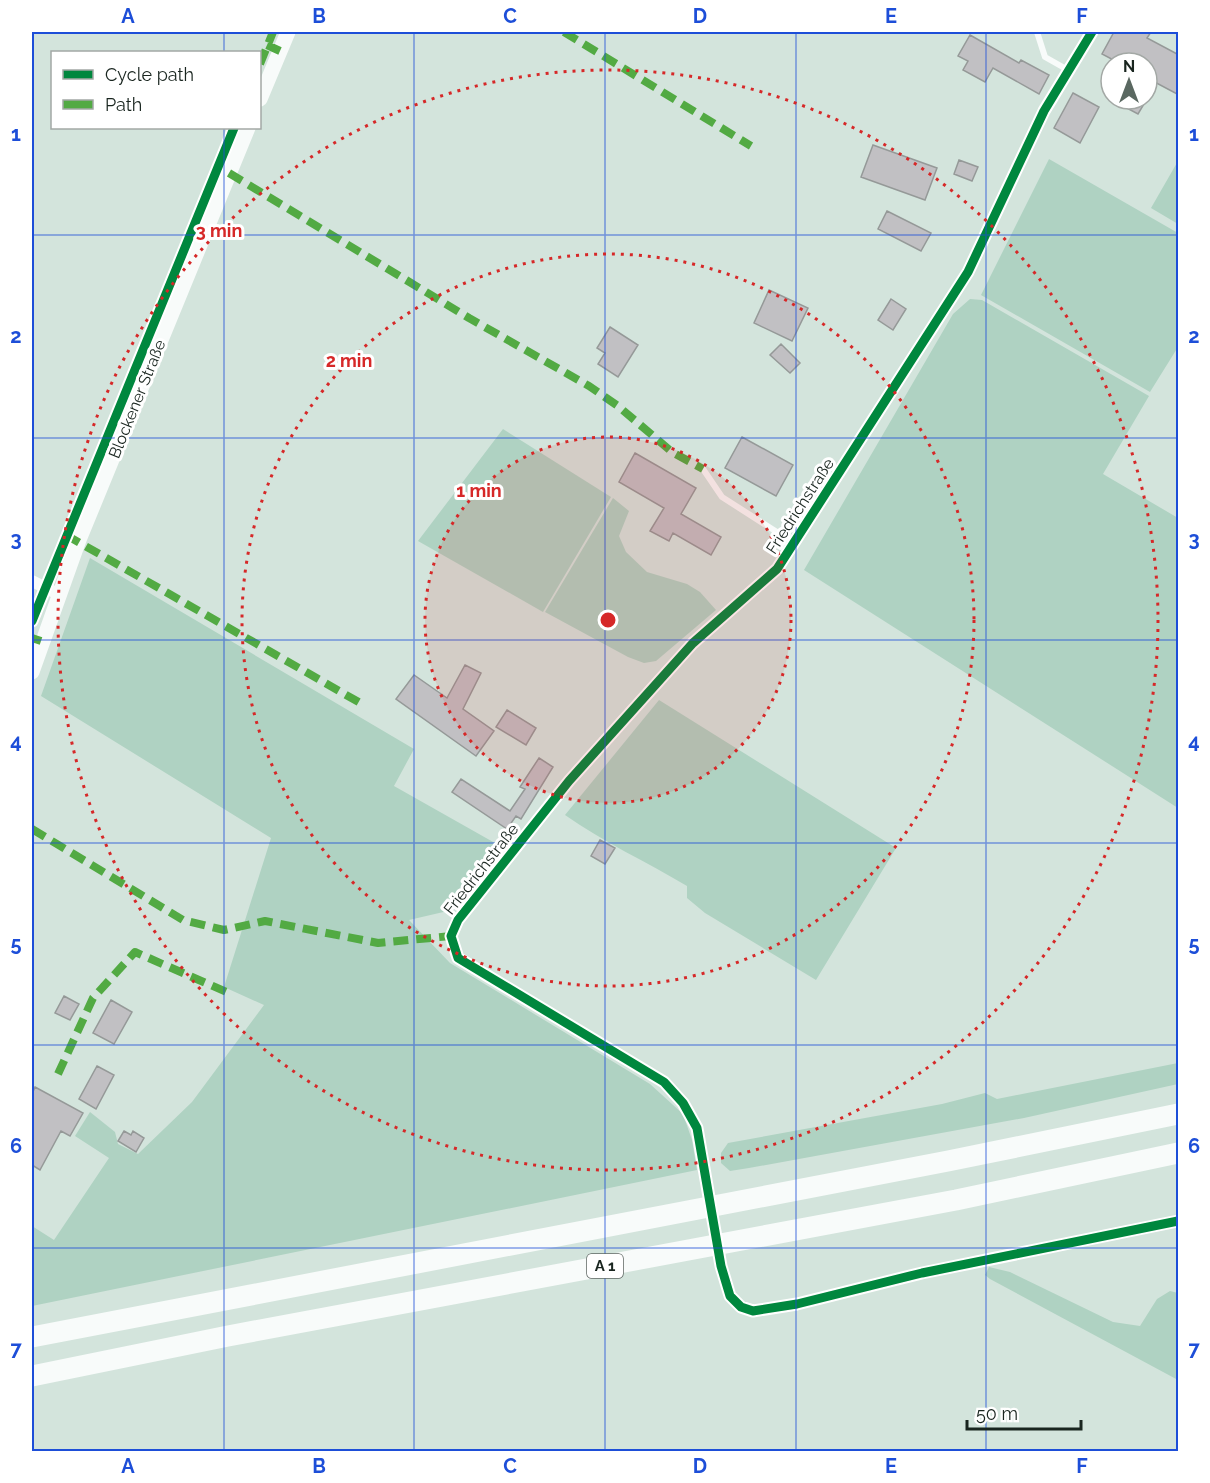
<svg xmlns="http://www.w3.org/2000/svg" width="1210" height="1483" font-family="Raleway,sans-serif">
	<style>
		.green { fill: #afd2c2 }
		.building { fill: #c1c0c3; stroke: #959998; stroke-width: 1.5 }
		.lines { fill: none; stroke-linecap: round; stroke-linejoin: round }
		.service { stroke: #f8fbfa; stroke-width: 6 }
		.minor { stroke: #f8fbfa; stroke-width: 12 }
		.tertiary { stroke: #f8fbfa; stroke-width: 15 }
		.motorway { stroke: #f8fbfa; stroke-width: 21 }
		.quiet { stroke: #52aa43; stroke-width: 8; stroke-dasharray: 15 8; stroke-linecap: butt }
		.cycleway-casing { stroke: #fff; stroke-width: 13 }
		.cycleway { stroke: #00873e; stroke-width: 9 }
		.grid { fill: none; stroke: #1d4ed8; stroke-width: 1.5; stroke-opacity: 0.55 }
		.ring { fill: none; stroke: #d62828; stroke-width: 3; stroke-dasharray: 3 6 }
		.labels { text-anchor: middle; dominant-baseline: central; stroke-width: 6; stroke-linejoin: round; paint-order: stroke }
		.shield { fill: #fff; stroke: #5e6662; stroke-width: 1.5 }
		.shield-label { font-size: 15px; font-weight: bold; fill: #19251f }
		.street-label { font-size: 16px; fill: #19251f; stroke: #fff }
		.centre { fill: #d62828; stroke: #fff; stroke-width: 3 }
		.ring-label { font-size: 18px; text-anchor: middle; font-weight: bold; fill: #d62828; stroke: #fff; stroke-width: 6; stroke-linejoin: round; paint-order: stroke }
		.neatline { fill: none; stroke: #1d4ed8; stroke-width: 2 }
		.grid-label { font-size: 20px; text-anchor: middle; font-weight: bold; fill: #1d4ed8 }
	</style>
	<rect width="100%" height="100%" fill="#d3e4dc"/>
	<!-- green -->
	<path class="green" d="M1049 159 1178 233V347L1150 392 981 295Z
		M1178 161V224L1151 208Z
		M970 299 982 300 1149 396 1103 474 1178 518V808L804 570 953 314Z
		M503 429 611 497 543 612 418 541Z
		M613 498 629 511 619 536 626 552 647 572 687 584 700 592 716 610 656 661 644 663 628 657 545 612Z
		M90 558 414 749 394 786 502 847 452 910 409 920 450 963 650 1084 683 1114 692 1140 697 1170 32 1306V1226L54 1240 109 1158 75 1136 90 1112 115 1132 118 1144 138 1154 192 1102 264 1005 224 987 271 838 41 696Z
		M659 700 896 848 816 980 705 913 687 898V886C647 862 603 842 565 815Z
		M1178 1063V1084L1024 1118 749 1168 730 1171 721 1163V1153L728 1143 942 1104 985 1093 997 1099Z
		M989 1267 1010 1272 1113 1322 1140 1326 1157 1299 1170 1291 1178 1293V1380L990 1279 985 1275Z"/>
	<!-- building -->
	<path class="building" d="M1114 32H1151L1147 38 1179 55V95L1147 78V63H1119L1102 54Z
		M970 35 1019 63 1021 60 1049 75 1039 94 993 68 985 82 963 70 968 61 958 56Z
		M1073 93 1099 107 1080 143 1054 128Z
		M1110 99H1147L1138 114Z
		M873 145 937 168 925 200 861 177Z
		M959 160 978 167 972 181 954 174Z
		M887 211 931 233 921 251 878 229Z
		M769 290 808 308 792 341 754 323Z
		M891 299 906 309 893 330 878 320Z
		M610 327 638 345 618 377 598 364 605 353 597 348Z
		M781 344 800 363 790 373 770 355Z
		M742 437 793 465 776 496 725 468Z
		M635 453 696 488 681 514 721 537 711 555 673 533 669 541 650 531 664 508 619 482Z
		M465 665 481 673 463 709 494 731 476 756 396 699 414 675 447 698Z
		M507 710 536 728 526 745 496 727Z
		M539 758 553 767 521 819 516 816 507 829 452 792 461 779 510 811 525 789 520 787Z
		M600 840 615 848 605 864 591 856Z
		M64 996 79 1004 70 1020 55 1013Z
		M111 1000 132 1012 114 1044 93 1033Z
		M97 1066 114 1075 96 1109 79 1099Z
		M35 1087 83 1113 70 1136 61 1131 40 1170 32 1165V1094Z
		M124 1131 131 1135 133 1131 144 1138 136 1152 118 1141Z"/>
	<g class="lines">
		<!-- service -->
		<path class="service" d="M1037 32 1045 57 1068 70
			M703 469 722 497 794 543"/>
		<!-- minor -->
		<path class="minor" d="M32 581 58 594
			M451 936 458 920 569 781 693 643 777 569 968 272 1044 111 1092 32"/>
		<!-- tertiary -->
		<path class="tertiary" d="M260 99 288 32
			M32 672 79 540 248 128"/>
		<!-- motorway -->
		<path class="motorway" d="M32 1337 948 1161 1178 1114
			M32 1376 228 1336 956 1200 1178 1153"/>
		<!-- quiet -->
		<path class="quiet" d="M564 32 751 146
			M267 45 280 51
			M260 64 273 32
			M229 173 469 318 589 386 618 406 672 452 703 469
			M66 535 362 704
			M32 638 41 641
			M32 829 183 920 224 930 265 921 378 943 451 936 452 940
			M58 1074 93 998 135 952 231 994"/>
		<!-- cycleway casing -->
		<g class="cycleway-casing">
			<path id="cycleway" d="M1092 32 1044 111 968 272 777 569 693 643 569 781 458 920 451 936 458 958 664 1082 683 1103 697 1128 721 1266 730 1296 741 1307 753 1311 797 1304 922 1273 1178 1221
				M32 621 234 128"/>
		</g>
		<!-- cycleway -->
		<use href="#cycleway" class="cycleway"/>
	</g>
	<!-- grid -->
	<path class="grid" d="M224 32V52M414 32V1452M605 32V1452M796 32V1452M986 32V1452M224 128V1452M32 235H1178M32 438H1178M32 640H1178M32 843H1178M32 1045H1178M32 1248H1178"/>
	<!-- distance rings -->
	<circle cx="608" cy="620" r="183" fill="#d62828" fill-opacity=".12"/>
	<g class="ring">
		<circle cx="608" cy="620" r="183"/>
		<circle cx="608" cy="620" r="366"/>
		<circle cx="608" cy="620" r="550"/>
	</g>
	<g class="labels">
		<!-- shield labels -->
		<rect class="shield" x="587" y="1254" width="36" height="24" rx="4.5"/>
		<g class="shield-label">
			<text x="605" y="1266">A 1</text>
		</g>
		<!-- street labels -->
		<g class="street-label">
			<text transform="translate(137 399) rotate(-68)">Blockener Straße</text>
			<text transform="translate(800 506) rotate(-57)">Friedrichstraße</text>
			<text transform="translate(481 869) rotate(-52)">Friedrichstraße</text>
		</g>
	</g>
	<circle cx="608" cy="620" r="9" class="centre"/>
	<g class="ring-label">
		<text x="219" y="237">3 min</text>
		<text x="349" y="367">2 min</text>
		<text x="479" y="497">1 min</text>
	</g>
	<!-- border -->
	<rect width="1210" height="1483" fill="none" stroke="#ffffff" stroke-width="66"/>
	<!-- legend -->
	<rect x="51" y="51" width="210" height="78" fill="#ffffff" stroke="#a3a8a5" stroke-width="1.5"/>
	<rect x="63" y="70" width="30" height="9" fill="#00873e" stroke="#a3a8a5" stroke-width="1.5"/>
	<text x="105" y="81" font-size="18" fill="#19251f">Cycle path</text>
	<rect x="63" y="100" width="30" height="9" fill="#52aa43" stroke="#a3a8a5" stroke-width="1.5"/>
	<text x="105" y="111" font-size="18" fill="#19251f">Path</text>
	<!-- north arrow -->
	<g transform="translate(1129 81)"><circle r="28" fill="#ffffff" stroke="#a3a8a5" stroke-width="1.5"/>
	<path d="M0-4.5L10 22L0 15L-10 22Z" fill="#5a6861"/>
	<text y="-9" font-size="16" font-weight="bold" text-anchor="middle" fill="#19251f">N</text>
	</g>
	<!-- scale -->
	<path d="M967 1420v9h114v-9" fill="none" stroke="#19251f" stroke-width="3"/>
	<text x="976" y="1420" font-size="18" fill="#19251f" stroke="#ffffff" stroke-width="4.5" paint-order="stroke">50 m</text>
	<rect x="33" y="33" width="1144" height="1417" class="neatline"/>
	<g class="grid-label">
		<text x="128" y="23">A</text>
		<text x="319" y="23">B</text>
		<text x="510" y="23">C</text>
		<text x="700" y="23">D</text>
		<text x="891" y="23">E</text>
		<text x="1082" y="23">F</text>
		<text x="16" y="141">1</text>
		<text x="1194" y="141">1</text>
		<text x="16" y="343">2</text>
		<text x="1194" y="343">2</text>
		<text x="16" y="546">3</text>
		<text x="1194" y="546">3</text>
		<text x="16" y="748">4</text>
		<text x="1194" y="748">4</text>
		<text x="16" y="951">5</text>
		<text x="1194" y="951">5</text>
		<text x="16" y="1153">6</text>
		<text x="1194" y="1153">6</text>
		<text x="16" y="1356">7</text>
		<text x="1194" y="1356">7</text>
		<text x="128" y="1473">A</text>
		<text x="319" y="1473">B</text>
		<text x="510" y="1473">C</text>
		<text x="700" y="1473">D</text>
		<text x="891" y="1473">E</text>
		<text x="1082" y="1473">F</text>
	</g>
</svg>
